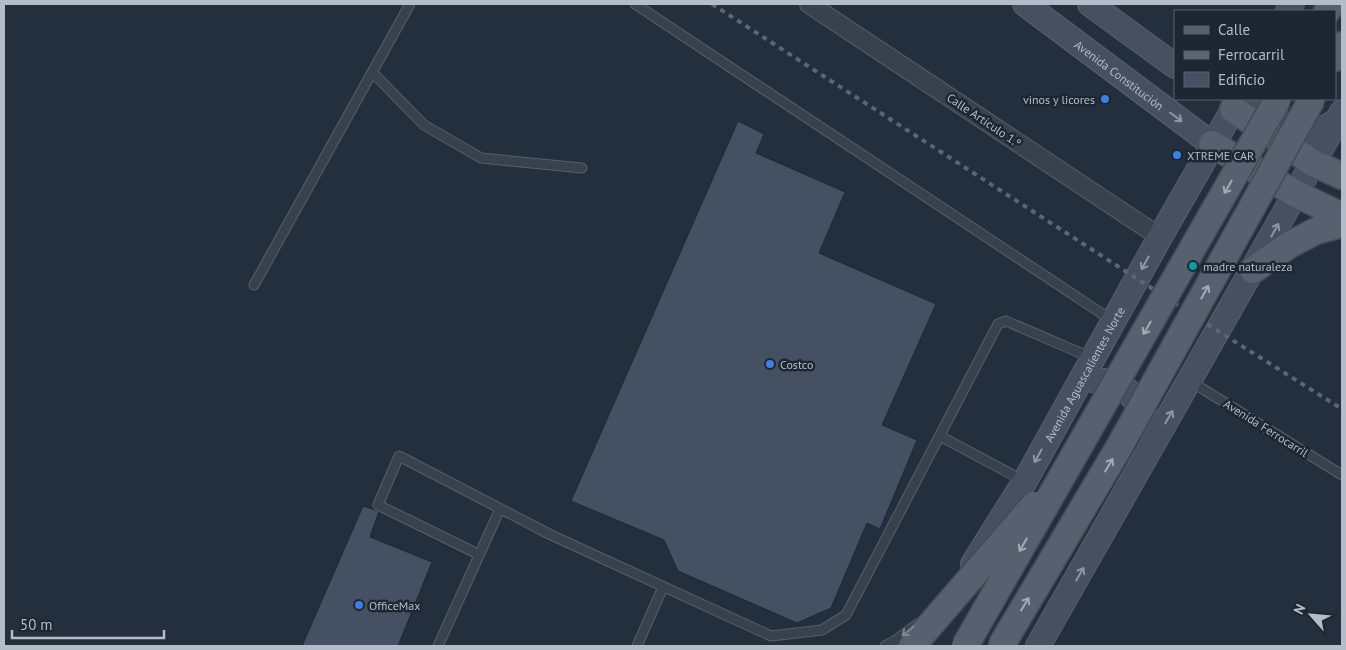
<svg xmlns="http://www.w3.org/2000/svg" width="1346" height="650" font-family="'PT Sans',sans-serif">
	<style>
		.building { fill: #455162; stroke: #1f2835 }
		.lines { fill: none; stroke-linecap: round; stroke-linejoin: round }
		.lane-casing { stroke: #565f6c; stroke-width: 11 }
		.street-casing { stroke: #565f6c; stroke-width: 20 }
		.secondary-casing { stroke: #565f6c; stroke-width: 26 }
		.primary-casing { stroke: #414a57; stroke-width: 29 }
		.lane { stroke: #38414e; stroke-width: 9 }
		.street { stroke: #38414e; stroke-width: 18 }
		.secondary { stroke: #465061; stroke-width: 24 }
		.primary { stroke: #56606e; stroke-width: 26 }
		.rail { stroke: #5a6575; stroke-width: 4; stroke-dasharray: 5 5; stroke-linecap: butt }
		.primary-bridge-casing { stroke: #414a57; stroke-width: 29; stroke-linecap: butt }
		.primary-bridge { stroke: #56606e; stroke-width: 26 }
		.oneway { stroke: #8e96a5 }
		.oneway2 { stroke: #a1aab7 }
		.oneway3 { stroke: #7c8592 }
		.shop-dot { fill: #3f7fe0; stroke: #1d2633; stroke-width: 2 }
		.culture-dot { fill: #0f9aa8; stroke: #1d2633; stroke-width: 2 }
		.labels { text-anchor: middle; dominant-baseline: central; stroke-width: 5; stroke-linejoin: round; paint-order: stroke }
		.street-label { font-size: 12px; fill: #b4bcc9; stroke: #1d2633 }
		.poi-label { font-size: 12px; fill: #b4bcc9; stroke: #1d2633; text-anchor: start }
	</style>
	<rect width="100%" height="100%" fill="#242f3e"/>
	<!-- building -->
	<path class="building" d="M738 121 764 134 756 153 845 192 819 253 936 304 882 425 917 440 880 529 867 523 831 608 797 623 678 571 664 540 571 501Z
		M363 506 379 511 370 537 432 562 398 646H302Z"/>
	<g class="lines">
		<!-- lane casing -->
		<g class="lane-casing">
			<path id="lane" d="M635 4 1113 321
				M373 73 424 125 481 158 582 168
				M254 285 410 4
				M1190 381 1342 475
				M940 436 1024 481
				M478 554 378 505 399 456 551 535 771 636 822 630 846 615 998 324 1006 321 1092 358
				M438 646 500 509
				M637 646 663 587
				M885 646 896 640 917 624"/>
		</g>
		<!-- street casing -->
		<g class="street-casing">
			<path id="street" d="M809 4 1160 237"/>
		</g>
		<!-- secondary casing -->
		<g class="secondary-casing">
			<g id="secondary">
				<path id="s1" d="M1025 4 1212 144"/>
				<path d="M1090 4 1175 66"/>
				<path d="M1288 11 1292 4"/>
				<path d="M1258 99C1268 117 1296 136 1317 131 1325 129 1331 124 1338 120"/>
				<path d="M1096 381H1109L1128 391 1144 412 1146 425"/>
				<path id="s2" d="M973 564 1025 481 1160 237 1239 99"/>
				<path d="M1038 646 1342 112"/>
			</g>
		</g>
		<!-- primary casing -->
		<g class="primary-casing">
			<path id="primary" d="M1327 11 1332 4
				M1335 58 1342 45
				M1233 109 1313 163 1342 176
				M1212 144 1296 194 1342 216
				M1253 270 1289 245 1316 231 1342 224"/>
		</g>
		<!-- lane -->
		<use href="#lane" class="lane"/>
		<!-- street -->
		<use href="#street" class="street"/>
		<!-- secondary -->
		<use href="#secondary" class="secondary"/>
		<!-- primary -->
		<use href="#primary" class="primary"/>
		<!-- rail -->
		<path class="rail" d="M712 4 1218 331 1342 409"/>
		<!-- primary-bridge casing -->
		<g class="primary-bridge-casing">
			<path id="primary-bridge" d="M912 646 1034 505
				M965 646 1278 99
				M1001 646 1118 449 1312 99"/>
		</g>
		<!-- primary-bridge -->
		<use href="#primary-bridge" class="primary-bridge"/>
	</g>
	<!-- one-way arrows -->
	<defs><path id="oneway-shaft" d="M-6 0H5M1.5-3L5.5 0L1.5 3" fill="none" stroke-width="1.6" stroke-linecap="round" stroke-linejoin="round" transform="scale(1.25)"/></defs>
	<g class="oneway">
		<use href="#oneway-shaft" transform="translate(1176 117) rotate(37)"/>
		<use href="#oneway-shaft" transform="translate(1275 230) rotate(-61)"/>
		<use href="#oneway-shaft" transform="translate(1145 263) rotate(119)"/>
		<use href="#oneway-shaft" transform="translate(1169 417) rotate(-60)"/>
		<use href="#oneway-shaft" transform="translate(1038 456) rotate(119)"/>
		<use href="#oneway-shaft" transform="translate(1080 574) rotate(-60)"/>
	</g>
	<g class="oneway2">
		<use href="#oneway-shaft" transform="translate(1228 187) rotate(120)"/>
		<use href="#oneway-shaft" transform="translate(1205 292) rotate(-61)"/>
		<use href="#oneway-shaft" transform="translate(1147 328) rotate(120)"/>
		<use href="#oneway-shaft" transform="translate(1109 465) rotate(-59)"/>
		<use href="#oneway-shaft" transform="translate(1023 545) rotate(120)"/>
		<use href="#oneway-shaft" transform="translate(1025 604) rotate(-59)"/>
	</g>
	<use class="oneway3" href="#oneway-shaft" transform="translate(908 631) rotate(141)"/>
	<!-- markers -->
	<g class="shop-dot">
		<circle cx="1105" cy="99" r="5"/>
		<circle cx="1177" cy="155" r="5"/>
		<circle cx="770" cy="364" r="5"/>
		<circle cx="359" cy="605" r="5"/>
	</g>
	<circle class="culture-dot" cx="1193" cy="266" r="5"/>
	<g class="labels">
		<!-- street labels -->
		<g class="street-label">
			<text stroke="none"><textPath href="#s1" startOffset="118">Avenida Constitución</textPath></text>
			<text transform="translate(984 120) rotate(34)">Calle Artículo 1.º</text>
			<text stroke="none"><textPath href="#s2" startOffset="220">Avenida Aguascalientes Norte</textPath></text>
			<text transform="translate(1266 428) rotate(32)">Avenida Ferrocarril</text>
		</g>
		<!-- poi labels -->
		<g class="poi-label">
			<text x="1095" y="99" text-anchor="end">vinos y licores</text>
			<text x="1187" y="155">XTREME CAR</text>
			<text x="1203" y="266">madre naturaleza</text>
			<text x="780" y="364">Costco</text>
			<text x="369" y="605">OfficeMax</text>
		</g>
	</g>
	<!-- border -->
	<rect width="1346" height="650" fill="none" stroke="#b4bcc9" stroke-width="10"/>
	<!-- legend -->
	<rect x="1174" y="10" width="162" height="90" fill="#1d2633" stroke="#59626f"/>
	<rect x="1184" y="26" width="25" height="8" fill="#56606e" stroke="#59626f"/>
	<text x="1218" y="35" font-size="15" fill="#b4bcc9">Calle</text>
	<rect x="1184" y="51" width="25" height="8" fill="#5a6575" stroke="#59626f"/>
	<text x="1218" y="60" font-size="15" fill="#b4bcc9">Ferrocarril</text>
	<rect x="1184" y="72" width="25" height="15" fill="#455162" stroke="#59626f"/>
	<text x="1218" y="85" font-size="15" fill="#b4bcc9">Edificio</text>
	<!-- north arrow -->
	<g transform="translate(1311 615) rotate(297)" stroke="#1d2633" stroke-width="4" paint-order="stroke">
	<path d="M0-4L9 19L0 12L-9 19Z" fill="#b4bcc9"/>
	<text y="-8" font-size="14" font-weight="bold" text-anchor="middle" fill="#b4bcc9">N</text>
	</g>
	<!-- scale -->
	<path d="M12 630v8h152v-8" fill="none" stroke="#b4bcc9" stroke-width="2.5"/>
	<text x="20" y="630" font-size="15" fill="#b4bcc9" stroke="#1d2633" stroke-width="4" paint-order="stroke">50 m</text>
</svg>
